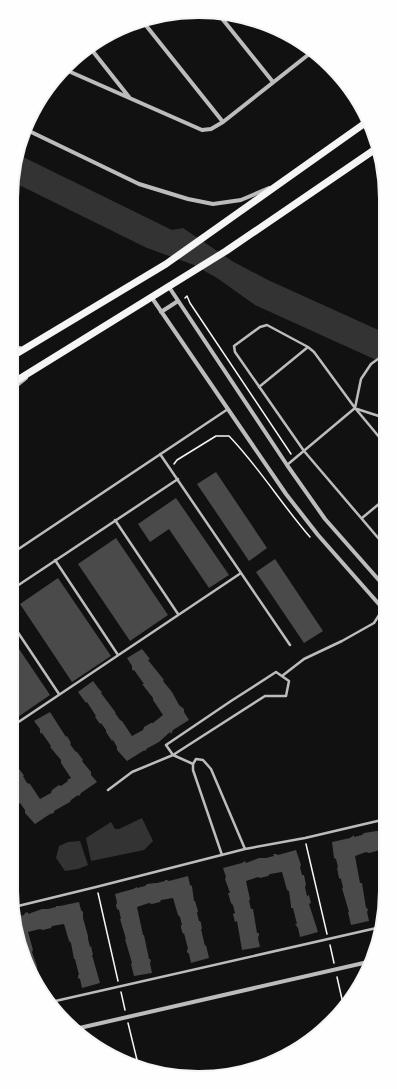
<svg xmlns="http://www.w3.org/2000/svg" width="397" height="1089" font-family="Poppins,sans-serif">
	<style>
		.water { fill: #333 }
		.building { fill: #4a4a4a }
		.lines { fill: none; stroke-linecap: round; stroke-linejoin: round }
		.path { stroke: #f5f5f5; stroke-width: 1.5 }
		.service { stroke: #bcbcbc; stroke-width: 2.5 }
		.minor { stroke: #bcbcbc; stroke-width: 4 }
		.secondary { stroke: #f5f5f5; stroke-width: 7 }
		.rim { fill: none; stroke: #f5f5f5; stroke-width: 2 }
	</style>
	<rect width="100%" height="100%" fill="#111"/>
	<!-- water -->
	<path class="water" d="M17 154 172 230 183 228 232 261 268 280 385 333V364L255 305 217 278 194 265 147 248 13 182Z
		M142 818 153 841 144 850 91 861 86 838 111 822 115 829H119Z
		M80 841 88 865 78 869 65 871 56 858 59 846 68 842Z"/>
	<!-- building -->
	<path class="building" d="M216 472 267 548 249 561 197 484Z
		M176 498 229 575 209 588 169 529 150 542 138 524Z
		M116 538 168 615 130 641 78 564Z
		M275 559 323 631 304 643 256 572Z
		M58 578 111 656 72 682 20 604Z
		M11 637 50 695 12 721 11 719Z
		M142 649 150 659 148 660 164 680 163 681 172 692 179 705 184 709V712L189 720 173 730 171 734 170 732 159 742 146 749 147 750 143 751 127 761 117 750V747L113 740 112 741 106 732V730L101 723 100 724 95 717 96 716 87 702 86 703 78 692 93 681 99 689 102 692 101 693 116 713H115L120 720 122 721 132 736 143 730 144 727 151 723H153L163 715 153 700V698L142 684H144L134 670 133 671 132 669V666L127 658Z
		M50 712 66 737 67 736 71 743 70 744 75 751 77 752 83 760 82 761 91 772V775L97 782 81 793 80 795 79 796 78 795 71 800 70 802 54 811V813L50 814 35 824 25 813V810L20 803 19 804 16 799 11 789V759L18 769H19L23 774 24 776H23L27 783 30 784 40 799 51 793 52 790 59 785 61 786 68 781 67 780 71 778 61 763V760L50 747 51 746 42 733 41 734 40 732V729L34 721Z
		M382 829H386V847L379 849 377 851 369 853 366 852 355 856 360 883H362L366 908H367L368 910 367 912 369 921 351 925 348 912H349L342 888H343L341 879 339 878 337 868 338 867 336 859 334 858 332 842 350 838 354 835V837L362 835 364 833 383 830Z
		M296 850 301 865 300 867 302 875H304L306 885 305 887 307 896 309 895 311 903 309 904 318 932 300 937 298 928 295 924H297L293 908H291V906L289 891 287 890 282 872 270 874 268 876 260 878 258 877 246 881 250 899 249 901 251 909H253L257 933H259V935L258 938 260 947 242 950 237 921 235 922 233 914 235 913 233 905 231 903 228 893H230L225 879 226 877 223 868 242 863 245 861 246 863 259 858H266L274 856 273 854H276L278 855Z
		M188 876 190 885 192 886 194 901H195L198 911 197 913 199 921H200L201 923 202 929H201L205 946 206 945 209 958 191 963 189 954 187 952V950L188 949 184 933 183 934 181 928V925H182L180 917 178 915 173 898 161 900 160 902 152 904 149 903 137 907 143 935H144L149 959H150L151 961 150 963 152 973 134 976 131 964 132 963 125 939H126L120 919H121L119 910 117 909 116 905 117 902 115 894 133 889 137 887V888L145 886 147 884 155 883H157L165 881V880H167L169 881Z
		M79 902 81 910 83 912V918L88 936V939L90 947 91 946 93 955H92L100 983 82 988 80 979 78 978V975H79L75 959H74L71 943 69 941 64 924 52 926 51 928 43 930 40 929 28 932 33 950 32 952 37 966V968L36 969 38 981 21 951 15 917 24 915 25 913 28 912V914L42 909H48L56 907V906H60Z"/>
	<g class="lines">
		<!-- path -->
		<path class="path" d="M185 298 187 296 190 303 291 454
			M174 464 177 460 216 436H229C259 467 282 505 310 537
			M306 844 327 934
			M98 893 118 981
			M330 945 334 963
			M337 977 344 1008
			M121 992 125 1010
			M128 1023 138 1064"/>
		<!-- service -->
		<path class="service" d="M259 387 308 347
			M357 409 385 418
			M385 444 355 408 314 352 308 347 267 325 260 327 234 346 235 352 304 451 385 546
			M160 454 290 645
			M287 465 355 408 361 379 371 364 385 354
			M362 518 385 499
			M115 520 178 614
			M11 554 228 409
			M55 560 118 655
			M11 590 178 479
			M11 622 59 694
			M282 676 304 659 342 641 374 623 383 609
			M11 727 241 573
			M108 790 132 772 173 755 265 696H286L289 681 276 672 231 701 166 745 173 755 193 764
			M222 855 193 770V764L196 759 203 760 211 769 245 849
			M14 907 96 887 245 849 305 838 386 819
			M51 1002 381 927"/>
		<!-- minor -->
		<path class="minor" d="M220 16 273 82
			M144 23 223 122
			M91 49 129 97
			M66 70 202 130 211 129 223 122 313 51
			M27 130 139 184 188 199 213 204 241 200 269 188
			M169 287 287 465 325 519 385 587
			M152 298 286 494 318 535 385 611
			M161 312 178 301
			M11 351 20 348
			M11 390 26 378
			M75 1029 368 962"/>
		<!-- secondary -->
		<path class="secondary" d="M11 357 166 264 368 121
			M11 384 226 251 377 148"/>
	</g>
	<!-- crop -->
	<path d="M0 0H397V1089H0ZM198 18H199A180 180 0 0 1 379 198V891A180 180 0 0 1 199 1071H198A180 180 0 0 1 18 891V198A180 180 0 0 1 198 18Z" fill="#fefefe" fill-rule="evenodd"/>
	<path class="rim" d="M198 18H199A180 180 0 0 1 379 198V891A180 180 0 0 1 199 1071H198A180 180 0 0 1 18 891V198A180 180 0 0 1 198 18Z"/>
</svg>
